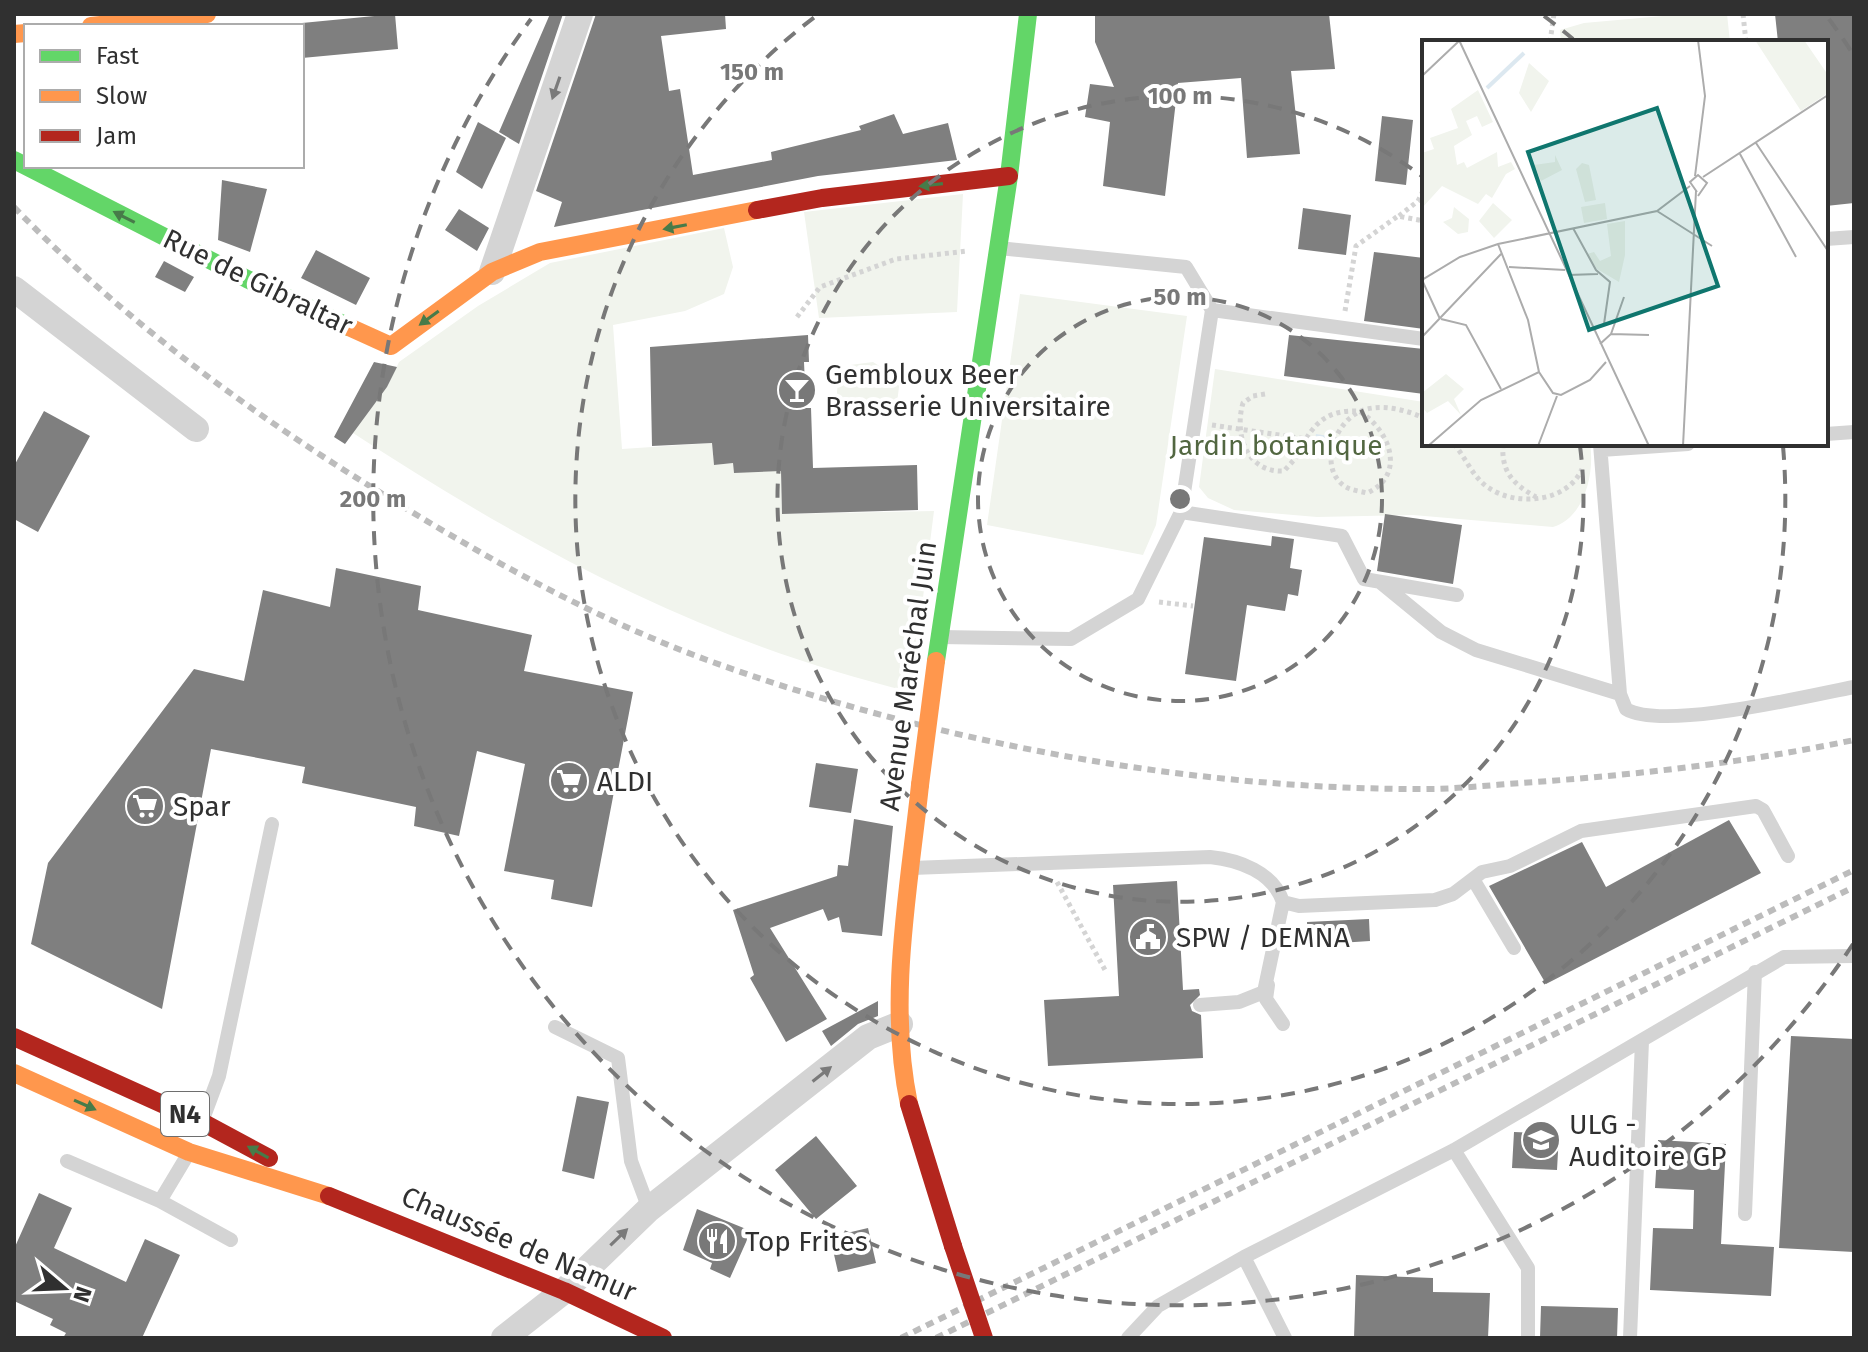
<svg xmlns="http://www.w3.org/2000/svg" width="1868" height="1352" font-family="'Fira Sans',sans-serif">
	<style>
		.green { fill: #f1f4ed }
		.water { fill: #dce8f0 }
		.building { fill: #7f7f7f }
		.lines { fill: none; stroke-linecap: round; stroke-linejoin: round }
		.path { stroke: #d4d4d4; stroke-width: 5; stroke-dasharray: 4 4; stroke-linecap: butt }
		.lane { stroke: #d4d4d4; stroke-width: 14 }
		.street { stroke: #d4d4d4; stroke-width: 26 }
		.fast { stroke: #63d668; stroke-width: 18 }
		.slow { stroke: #ff974d; stroke-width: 18 }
		.jam { stroke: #b3261e; stroke-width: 18 }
		.rail { stroke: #bcbcbc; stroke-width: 6; stroke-dasharray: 8 6; stroke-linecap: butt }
		.slow-bridge { stroke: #ff974d; stroke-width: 18 }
		.jam-bridge { stroke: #b3261e; stroke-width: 18 }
		.oneway { fill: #7a7a7a }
		.oneway2 { fill: #477b49 }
		.ring { fill: none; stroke: #787878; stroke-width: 4; stroke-dasharray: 14 10 }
		.labels { text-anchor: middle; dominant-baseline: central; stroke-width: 8; stroke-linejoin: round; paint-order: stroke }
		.shield { fill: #fff; stroke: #6e6e6e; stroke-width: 2 }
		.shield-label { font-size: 26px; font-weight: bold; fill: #303030 }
		.street-label { font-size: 28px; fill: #303030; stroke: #fff }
		.poi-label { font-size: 28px; fill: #303030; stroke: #fff; text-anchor: start }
		.park-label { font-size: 28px; fill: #526741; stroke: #fff }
		.inset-river { fill: none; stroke: #dce8f0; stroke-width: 4 }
		.inset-road { fill: none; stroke: #acacac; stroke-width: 2 }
		.view { fill: #0f766e; fill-opacity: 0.15; stroke: #0f766e; stroke-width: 4 }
		.inset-edge { fill: none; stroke: #303030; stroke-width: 4 }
		.centre { fill: #787878; stroke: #fff; stroke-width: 4 }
		.ring-label { font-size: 24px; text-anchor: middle; font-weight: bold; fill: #787878; stroke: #fff; stroke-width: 8; stroke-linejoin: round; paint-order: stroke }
	</style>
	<rect width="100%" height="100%" fill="#fff"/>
	<!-- green -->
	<path class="green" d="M1685 14H1727L1730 42H1561L1560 30 1584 23Z
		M963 194 957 312 819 318 804 212Z
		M724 228 733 267 724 294 685 311 613 325 622 449 712 443 714 465 733 463 734 473 781 468 782 514 934 511 911 692C703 642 531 549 353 433L387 387 399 362 478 306 550 263Z
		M1020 294 1187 316 1156 525 1143 555 987 525Z
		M873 362 900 379 897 403C871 418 860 420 836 402L838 382 850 365Z
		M1215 369 1424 402V444H1590C1595 474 1584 518 1553 527L1413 515 1317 517 1234 510 1208 498 1199 487Z"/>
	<!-- water -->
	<path class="water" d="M1316 434 1381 444 1379 454 1314 445Z"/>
	<!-- building -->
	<path class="building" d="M395 14 398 49 302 58V23Z
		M550 14H563L519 144 499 132Z
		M596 14H725L726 29 661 36 669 91 680 89 693 175 772 160 771 152 861 130 859 126 894 114 903 134 948 123 957 160 818 176 554 227 562 202 536 191Z
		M1095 14H1329L1335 69 1291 71 1300 154 1247 158 1241 78 1178 83 1165 196 1103 186 1110 122 1085 117 1090 84 1114 87 1095 42Z
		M1775 14H1854V203L1826 206V42H1778Z
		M1382 116 1413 120 1406 185 1375 181Z
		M478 122 506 138 482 189 456 172Z
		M222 180 267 189 250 252 218 240Z
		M1303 208 1351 215 1346 255 1298 249Z
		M459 209 489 228 477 251 445 230Z
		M316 250 370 278 356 305 301 278Z
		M1374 252 1424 258V329L1364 321Z
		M164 261 194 277 185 292 155 277Z
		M808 335 809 362H804L806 408H811L813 468 917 465 918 510 782 514 781 471 734 473 733 463 714 465 712 443 652 446 650 347Z
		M1289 335 1424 349V394L1284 376Z
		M374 362 397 367 387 387 345 444 334 437Z
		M44 411 90 436 38 532 14 519V466Z
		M1385 514 1462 525 1453 584 1377 571Z
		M1272 536 1294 539 1290 568 1302 570 1298 596 1288 594 1285 611 1247 605 1236 681 1185 674 1204 537 1271 546Z
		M336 568 421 586 418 610 532 635 524 671 633 692 592 907 551 899 554 880 504 871 525 764 477 751 459 836 414 826 416 807 302 783 305 767 211 749 162 1009 31 944 48 863 194 669 244 681 263 590 330 607Z
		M816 763 858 769 851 813 809 807Z
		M854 819 893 826 882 936 842 932 839 917 828 921 823 909 770 928 827 1019 786 1042 750 978 754 975 733 910 837 876 838 865 848 866Z
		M1729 820 1761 873 1546 984 1489 886 1582 842 1606 887Z
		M1177 881 1183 990 1199 989 1200 995 1190 1005 1192 1011 1201 1015 1203 1058 1048 1066 1044 1000 1119 996 1113 885Z
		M1369 919 1370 941 1308 945 1307 922Z
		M878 1001V1016L858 1024 831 1046 822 1031Z
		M1791 1036 1854 1039V1252L1779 1248Z
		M577 1096 609 1102 594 1179 562 1171Z
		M1514 1132 1559 1134 1557 1170 1512 1168Z
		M816 1136 857 1186 816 1219 775 1170Z
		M1658 1140 1726 1144 1721 1244 1774 1247 1771 1296 1650 1290 1653 1228 1693 1229 1694 1190 1655 1188Z
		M39 1193 72 1208 54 1248 126 1282 145 1239 180 1255 142 1338H63L66 1333 50 1325 53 1319 14 1301V1249Z
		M697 1209 751 1231 730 1278 710 1269 712 1263 683 1250Z
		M868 1228 876 1263 838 1272 830 1237Z
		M1356 1275 1433 1278V1292L1490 1293 1488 1338H1354Z
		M1541 1306 1618 1308 1617 1338H1540Z"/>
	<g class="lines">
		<!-- path -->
		<path class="path" d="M1743 14 1746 42
			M1550 42 1554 14
			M1399 216 1418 201 1424 189
			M1345 311 1356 246 1398 216 1424 221
			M797 317 820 287 896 259 968 251
			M1265 394 1253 396 1243 403C1234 433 1246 473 1284 471L1302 451 1306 440
			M1212 425 1306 439C1319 417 1334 410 1359 411 1390 430 1407 475 1367 493 1359 491 1349 490 1343 485 1318 465 1336 421 1361 411 1381 403 1406 410 1424 418
			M1454 444C1466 458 1473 478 1489 488 1517 507 1568 502 1582 469
			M1503 444C1501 472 1513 484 1536 497
			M1159 602 1193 606
			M1057 882 1105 970"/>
		<!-- lane -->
		<path class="lane" d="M1826 239 1854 237
			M999 248 1186 267 1212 310 1424 339
			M1826 434 1854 432
			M1600 444 1620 694 1626 709C1663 731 1807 696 1854 687
			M1601 450 1688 444
			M1181 512 1342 536 1364 579 1457 595
			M1380 582 1441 632 1476 650 1620 694
			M940 637 1071 639 1138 599 1181 512 1212 310
			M912 868 1210 857C1239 860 1273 872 1283 902L1299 906 1435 900 1453 894 1482 872 1510 866 1581 831 1756 806 1763 810 1788 856
			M1473 879 1514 948
			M1268 985 1266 999 1283 1024
			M1200 1005 1239 1002 1264 992 1283 902
			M555 1027 618 1058 631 1161 649 1209
			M203 1119 219 1076 272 824
			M1454 1150 1528 1268V1338
			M187 1156 160 1201 231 1240
			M67 1161 160 1201
			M1745 1214 1755 972
			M1244 1257 1285 1338
			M1128 1338 1158 1306 1244 1257 1454 1150 1784 957 1854 956
			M1630 1338 1642 1041"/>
		<!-- street -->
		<path class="street" d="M492 272 580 14
			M14 289 196 429
			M504 1338 564 1291 649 1209 868 1037 900 1024"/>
		<!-- fast -->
		<path class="fast" d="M14 160 247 279 349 327
			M936 661 1009 176 1028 14"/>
		<!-- slow -->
		<path class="slow" d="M91 26 207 14
			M14 34 26 33
			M349 327 391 346 492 272 540 252 757 210
			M14 1073 189 1152 329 1196
			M909 1104C887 1000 909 889 920 785"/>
		<!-- jam -->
		<path class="jam" d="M757 210 822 198 1009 176
			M14 1037 202 1122 269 1158
			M909 1104 953 1246
			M329 1196 564 1291 663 1338"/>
		<!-- rail -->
		<path class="rail" d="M14 207C115 312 236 403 360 480 470 549 585 615 707 660 929 741 1189 790 1425 789 1462 789 1499 784 1536 782 1643 774 1749 762 1854 740
			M901 1338 1854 870
			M936 1338 1854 887"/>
		<!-- slow-bridge -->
		<path class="slow-bridge" d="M920 785 936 661"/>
		<!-- jam-bridge -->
		<path class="jam-bridge" d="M953 1246 984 1338"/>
	</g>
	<!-- one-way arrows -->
	<defs><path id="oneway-solid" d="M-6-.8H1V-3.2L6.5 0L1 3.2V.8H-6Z" transform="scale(2)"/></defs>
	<g class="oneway">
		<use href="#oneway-solid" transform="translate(556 88) rotate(109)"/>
		<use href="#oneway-solid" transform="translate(822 1074) rotate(-38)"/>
		<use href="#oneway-solid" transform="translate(619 1237) rotate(-44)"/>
	</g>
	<g class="oneway2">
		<use href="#oneway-solid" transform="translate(931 185) rotate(173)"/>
		<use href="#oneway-solid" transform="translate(124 217) rotate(-153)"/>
		<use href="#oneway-solid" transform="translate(675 227) rotate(169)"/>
		<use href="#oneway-solid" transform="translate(429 318) rotate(144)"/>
		<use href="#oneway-solid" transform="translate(85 1105) rotate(24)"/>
		<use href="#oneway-solid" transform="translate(258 1152) rotate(-151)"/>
	</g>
	<!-- distance rings -->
	<g class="ring">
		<circle cx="1180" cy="499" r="202"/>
		<path d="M1580 446A403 403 0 1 1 1423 177"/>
		<path d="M1544 16A605 605 0 0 1 1573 39M1783 446A605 605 0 1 1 816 16"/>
		<path d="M1853 944A807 807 0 1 1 531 19M1829 19A807 807 0 0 1 1853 54"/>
	</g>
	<!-- icons -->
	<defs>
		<g id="bar-disc" transform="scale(2)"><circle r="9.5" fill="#787878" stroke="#fff"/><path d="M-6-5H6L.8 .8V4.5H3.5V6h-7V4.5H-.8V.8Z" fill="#fff"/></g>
		<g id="supermarket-disc" transform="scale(2)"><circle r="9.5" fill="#787878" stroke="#fff"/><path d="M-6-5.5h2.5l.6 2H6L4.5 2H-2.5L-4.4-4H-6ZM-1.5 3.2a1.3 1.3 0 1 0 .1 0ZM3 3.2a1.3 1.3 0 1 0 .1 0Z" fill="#fff"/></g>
		<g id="civic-disc" transform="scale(2)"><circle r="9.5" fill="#787878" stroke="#fff"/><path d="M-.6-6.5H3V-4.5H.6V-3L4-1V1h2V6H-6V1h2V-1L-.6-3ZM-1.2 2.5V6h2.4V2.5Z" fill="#fff"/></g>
		<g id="university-disc" transform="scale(2)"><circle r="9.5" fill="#787878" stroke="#fff"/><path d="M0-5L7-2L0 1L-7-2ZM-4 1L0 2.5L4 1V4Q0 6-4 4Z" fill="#fff"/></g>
		<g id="restaurant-disc" transform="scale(2)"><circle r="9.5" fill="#787878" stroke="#fff"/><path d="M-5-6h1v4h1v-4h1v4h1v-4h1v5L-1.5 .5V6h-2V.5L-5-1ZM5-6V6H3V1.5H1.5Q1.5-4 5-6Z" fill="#fff"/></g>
	</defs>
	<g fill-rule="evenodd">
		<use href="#bar-disc" x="797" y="390"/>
		<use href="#supermarket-disc" x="569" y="781"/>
		<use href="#supermarket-disc" x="145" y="806"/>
		<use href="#civic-disc" x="1148" y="937"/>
		<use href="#university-disc" x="1541" y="1140"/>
		<use href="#restaurant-disc" x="717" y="1241"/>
	</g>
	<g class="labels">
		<!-- shield labels -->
		<rect class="shield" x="161" y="1092" width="48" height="44" rx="6"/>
		<g class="shield-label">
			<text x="185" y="1114">N4</text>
		</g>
		<!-- street labels -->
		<g class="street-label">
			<text transform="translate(258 282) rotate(26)">Rue de Gibraltar</text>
			<text transform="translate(908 676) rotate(-82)">Avenue Maréchal Juin</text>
			<text transform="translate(519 1244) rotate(23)">Chaussée de Namur</text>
		</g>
		<!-- poi labels -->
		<g class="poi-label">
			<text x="825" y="374">Gembloux Beer<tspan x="825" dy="32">Brasserie Universitaire</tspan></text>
			<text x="597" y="781">ALDI</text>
			<text x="173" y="806">Spar</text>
			<text x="1176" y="937">SPW / DEMNA</text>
			<text x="1569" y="1124">ULG -<tspan x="1569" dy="32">Auditoire GP</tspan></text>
			<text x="745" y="1241">Top Frites</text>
		</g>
		<!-- park labels -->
		<g class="park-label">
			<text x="1276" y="445">Jardin botanique</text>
		</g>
	</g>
	<!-- overview -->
	<g transform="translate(1422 40)">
		<rect width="406" height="406" fill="#fff"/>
		<path d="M333 0H382L406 35V53L379 71ZM107 23 127 41 109 72 97 53ZM56 50 71 82 60 87 55 76 44 81 50 95 32 106 35 125 42 122 45 128 75 112 76 127 89 122 93 129 84 134 70 158 64 154 56 164 20 146 0 168V113L12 109 8 98 36 88 29 69ZM133 115 140 130 119 141 112 125 133 122ZM160 123 167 125 174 160 163 162 154 129ZM71 163 90 180 72 198 57 181ZM183 163 185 179 162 183 159 167ZM32 167 47 179 46 192 36 194 21 182 30 178ZM203 181V215L197 242 175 229 165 214 172 212 178 221 189 216 185 184ZM24 334 42 349 32 359 39 375 26 361 5 373 0 367V353Z" fill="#f1f4ed"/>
		<path class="inset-river" d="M65 48 102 13"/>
		<path class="inset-road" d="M37 0 227 406M0 36 37 1M334 103 406 211M318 114 374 217M273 136 283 56 276 0M281 137 406 55M275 152 268 142 276 135 285 143 276 156M235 171 290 206M151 188 174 230 188 242 182 284 171 290M76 204 106 280 117 332 131 353 139 355 168 340 184 322M87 227 143 230M146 235 176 234M18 279 0 240 38 217 76 204 235 171 268 146M19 279 44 285 79 349M189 294 227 295M0 297 79 214M178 304 189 294 202 257M6 406 59 360 117 332M116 406 135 356M261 406 274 151"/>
		<path class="view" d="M235 68 296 246 167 290 106 112Z"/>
		<rect width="406" height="406" class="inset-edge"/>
	</g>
	<circle cx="1180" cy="499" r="12" class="centre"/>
	<g class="ring-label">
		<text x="752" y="80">150 m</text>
		<text x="1180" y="104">100 m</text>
		<text x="1180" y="305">50 m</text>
		<text x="373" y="507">200 m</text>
	</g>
	<!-- border -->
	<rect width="1868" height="1352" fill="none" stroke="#303030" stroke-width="32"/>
	<!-- legend -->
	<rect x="24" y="24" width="280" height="144" fill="#ffffff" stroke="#acacac" stroke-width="2"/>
	<rect x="40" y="50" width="40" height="12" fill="#63d668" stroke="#acacac" stroke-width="2"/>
	<text x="96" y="64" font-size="24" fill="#303030">Fast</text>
	<rect x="40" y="90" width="40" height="12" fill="#ff974d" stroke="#acacac" stroke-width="2"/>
	<text x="96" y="104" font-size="24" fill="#303030">Slow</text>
	<rect x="40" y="130" width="40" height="12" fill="#b3261e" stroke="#acacac" stroke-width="2"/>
	<text x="96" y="144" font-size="24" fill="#303030">Jam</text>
	<!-- north arrow -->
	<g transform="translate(64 1288) rotate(109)" stroke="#ffffff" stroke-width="6" paint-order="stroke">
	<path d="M0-6L14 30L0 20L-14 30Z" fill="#303030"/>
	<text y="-12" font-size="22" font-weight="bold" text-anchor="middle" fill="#303030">N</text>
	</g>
</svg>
